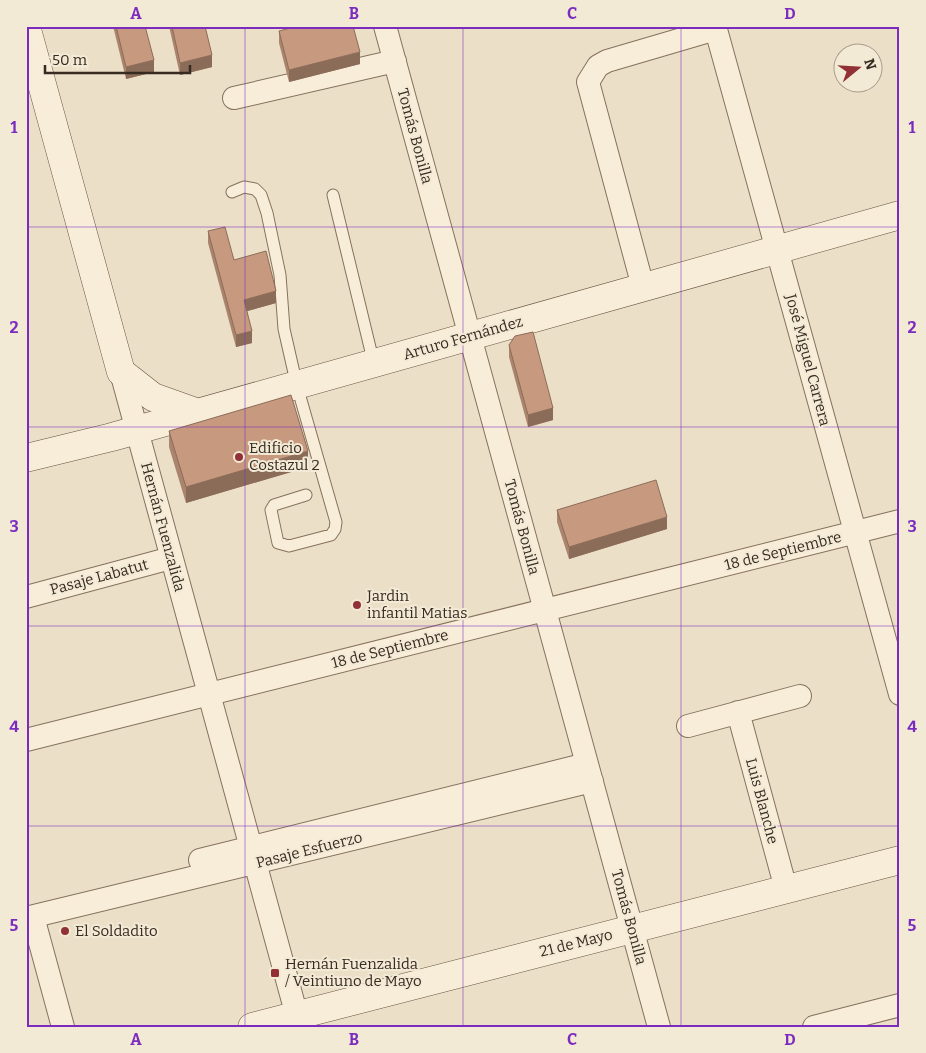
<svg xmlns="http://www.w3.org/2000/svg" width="926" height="1053" font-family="Bitter,serif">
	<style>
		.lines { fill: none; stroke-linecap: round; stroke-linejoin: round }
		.lane-casing { stroke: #86715d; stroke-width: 13 }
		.street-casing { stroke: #86715d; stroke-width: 24 }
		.secondary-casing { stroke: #685240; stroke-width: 29 }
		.lane { stroke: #f7edd9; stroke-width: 11 }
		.street { stroke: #f7edd9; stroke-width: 22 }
		.secondary { stroke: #f7edd9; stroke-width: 28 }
		.wall { fill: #ab846d }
		.shaded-wall { fill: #8b6c59 }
		.building { fill: #c79a7f; stroke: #8b6c59 }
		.grid { fill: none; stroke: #7b2cbf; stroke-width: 1; stroke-opacity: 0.55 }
		.poi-dot { fill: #913136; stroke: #f3ead6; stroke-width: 2 }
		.labels { text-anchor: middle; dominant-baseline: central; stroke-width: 4; stroke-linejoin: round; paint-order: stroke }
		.street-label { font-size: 15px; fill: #372a20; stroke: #f3ead6 }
		.poi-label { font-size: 15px; fill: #372a20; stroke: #f3ead6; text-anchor: start }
		.neatline { fill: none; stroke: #7b2cbf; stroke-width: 2 }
		.grid-label { font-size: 16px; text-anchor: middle; font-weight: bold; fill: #7b2cbf }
	</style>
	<rect width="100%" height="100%" fill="#ebdfc7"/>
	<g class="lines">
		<!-- lane casing -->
		<g class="lane-casing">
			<path id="lane" d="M232 192 244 187 255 189 261 195 267 213 280 275 284 329 297 386 336 522 335 529 331 535 289 546 278 543 271 510 274 505 306 495
				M333 195 374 364"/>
		</g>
		<!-- street casing -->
		<g class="street-casing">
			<path id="street" d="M385 26 659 1027
				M715 26 900 694
				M234 98 395 61
				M643 287 588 82 598 66 607 61 716 29
				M121 372 300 1027
				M26 597 171 558
				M738 712 786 889
				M688 726 800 696
				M26 740 900 521
				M200 860 587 764
				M33 917 63 1027
				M26 918 592 781
				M814 1027 900 1005"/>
		</g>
		<!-- secondary casing -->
		<g class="secondary-casing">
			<path id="secondary" d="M26 26 121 372 153 397 198 413
				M26 458 112 437 900 215
				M252 1027 900 860"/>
		</g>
		<!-- lane -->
		<use href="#lane" class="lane"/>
		<!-- street -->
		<use href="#street" class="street"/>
		<!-- secondary -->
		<use href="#secondary" class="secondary"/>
	</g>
	<!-- wall -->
	<path class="wall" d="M113 26H145L154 72 126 79Z
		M169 26H205L212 67 180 75Z
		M279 31 360 64 289 82 279 43Z
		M208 231 234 260 276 303 247 311 252 343 236 347 208 243Z
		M509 345 553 420 528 427 509 357Z
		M169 431 308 467 186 503 169 447Z
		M557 510 667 529 569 559 557 522Z"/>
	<!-- shaded-wall -->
	<path class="shaded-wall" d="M360 52V64L289 82V70Z
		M212 55V67L180 75V63Z
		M154 60V72L126 79V67Z
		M276 291V303L244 312V300Z
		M252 331V343L236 347V335Z
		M553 408V420L528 427V415Z
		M308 451V467L186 503V487Z
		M667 517V529L569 559V547Z"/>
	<!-- building -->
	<path class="building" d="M116 26H145L154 60 126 67Z
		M172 26H205L212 55 180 63Z
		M298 26H353L360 52 289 70 279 31Z
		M225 227 234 260 266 251 276 291 244 300 252 331 236 335 208 231Z
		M533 332 553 408 528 415 509 345 515 336Z
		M291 395 308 451 186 487 169 431Z
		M656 480 667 517 569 547 557 510Z"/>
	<!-- grid -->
	<path class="grid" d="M245 26V1027M463 26V1027M681 26V1027M26 227H900M26 427H900M26 626H900M26 826H900"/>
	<!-- markers -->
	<g class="poi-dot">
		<circle cx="239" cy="457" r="5"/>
		<circle cx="357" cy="605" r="5"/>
		<circle cx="65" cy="931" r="5"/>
		<rect x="270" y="968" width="10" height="10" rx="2.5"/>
	</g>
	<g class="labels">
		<!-- street labels -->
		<g class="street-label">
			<text transform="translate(415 136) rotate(75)">Tomás Bonilla</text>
			<text transform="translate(463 338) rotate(-16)">Arturo Fernández</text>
			<text transform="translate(808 360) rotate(75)">José Miguel Carrera</text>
			<text transform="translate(163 527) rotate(75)">Hernán Fuenzalida</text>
			<text transform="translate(522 527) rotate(75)">Tomás Bonilla</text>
			<text transform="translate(783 551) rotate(-14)">18 de Septiembre</text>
			<text transform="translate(99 577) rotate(-15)">Pasaje Labatut</text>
			<text transform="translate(390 649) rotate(-14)">18 de Septiembre</text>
			<text transform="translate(762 801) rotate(75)">Luis Blanche</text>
			<text transform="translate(309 850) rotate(-14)">Pasaje Esfuerzo</text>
			<text transform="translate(629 917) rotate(75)">Tomás Bonilla</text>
			<text transform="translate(576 943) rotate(-14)">21 de Mayo</text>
		</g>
		<!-- poi labels -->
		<g class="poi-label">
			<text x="249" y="448">Edificio<tspan x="249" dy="17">Costazul 2</tspan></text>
			<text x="367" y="596">Jardin<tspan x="367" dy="17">infantil Matias</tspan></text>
			<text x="75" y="931">El Soldadito</text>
			<text x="285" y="964">Hernán Fuenzalida<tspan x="285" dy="17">/ Veintiuno de Mayo</tspan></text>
		</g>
	</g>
	<!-- border -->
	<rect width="926" height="1053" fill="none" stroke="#f3ead6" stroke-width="55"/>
	<!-- north arrow -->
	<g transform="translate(858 68) rotate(72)"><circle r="24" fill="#f3ead6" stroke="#a89d8d"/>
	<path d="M0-4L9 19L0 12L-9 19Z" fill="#913136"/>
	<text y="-8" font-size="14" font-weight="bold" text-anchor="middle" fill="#372a20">N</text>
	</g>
	<!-- scale -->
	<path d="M45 65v8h145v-8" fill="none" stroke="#372a20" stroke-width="2.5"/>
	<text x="52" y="65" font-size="15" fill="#372a20" stroke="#f3ead6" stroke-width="4" paint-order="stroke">50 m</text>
	<rect x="28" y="28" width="870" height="998" class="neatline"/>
	<g class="grid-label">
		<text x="136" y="19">A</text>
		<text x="354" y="19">B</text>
		<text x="572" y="19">C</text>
		<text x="790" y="19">D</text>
		<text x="14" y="133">1</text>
		<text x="912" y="133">1</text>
		<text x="14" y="333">2</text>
		<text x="912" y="333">2</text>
		<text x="14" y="532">3</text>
		<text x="912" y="532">3</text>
		<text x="14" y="732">4</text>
		<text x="912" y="732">4</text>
		<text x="14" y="931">5</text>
		<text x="912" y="931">5</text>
		<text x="136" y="1045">A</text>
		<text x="354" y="1045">B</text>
		<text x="572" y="1045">C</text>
		<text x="790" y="1045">D</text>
	</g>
</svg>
